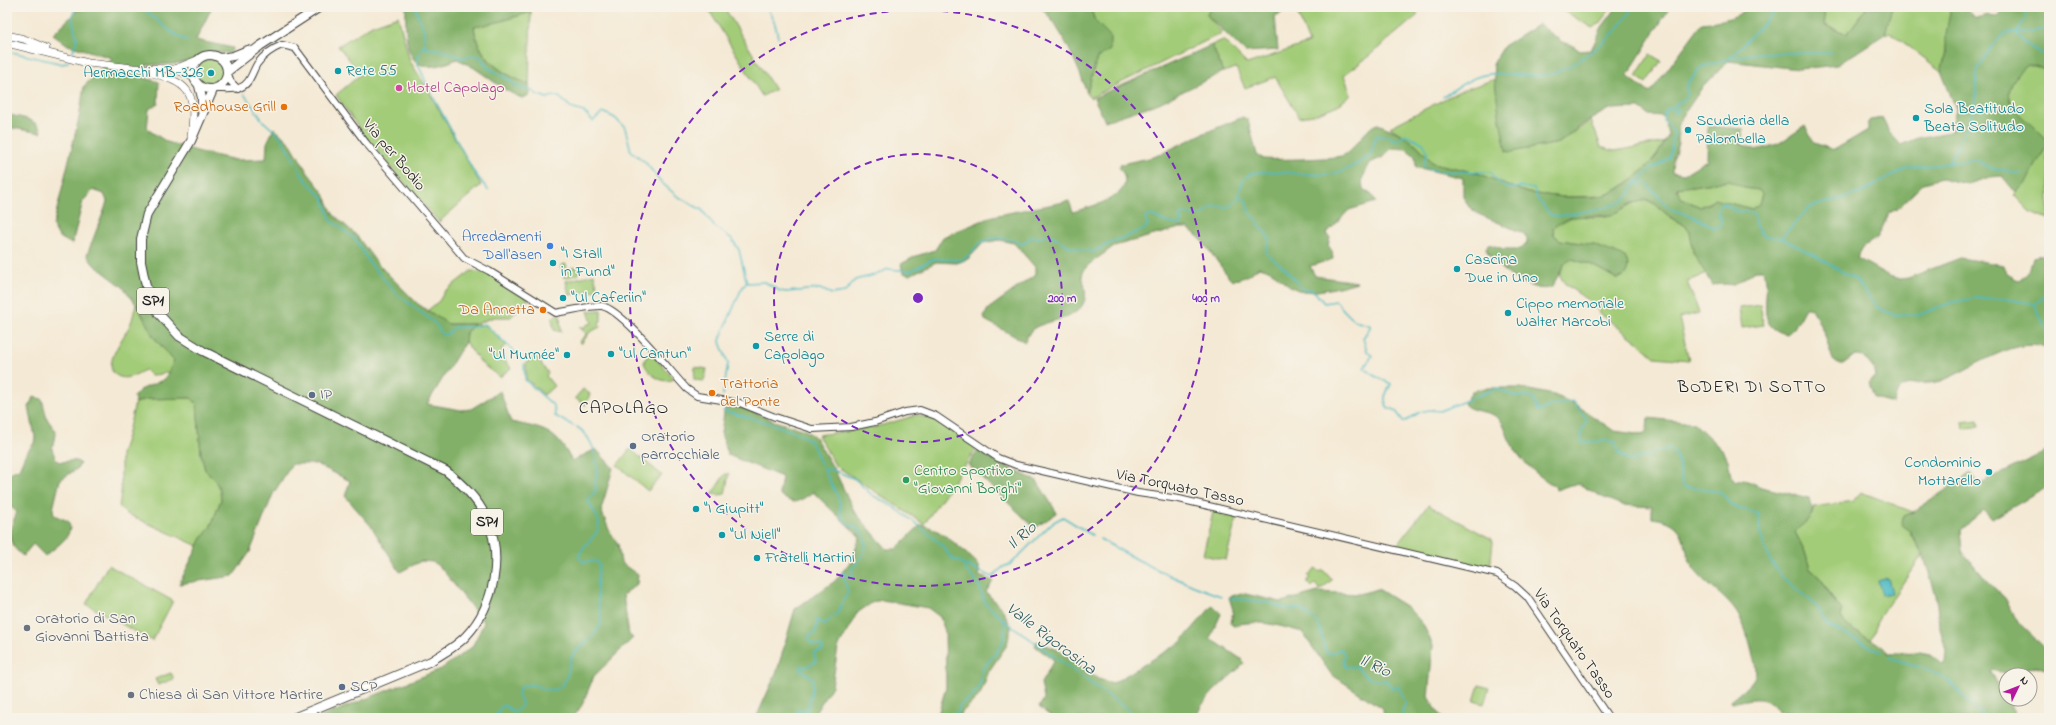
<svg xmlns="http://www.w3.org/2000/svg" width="2056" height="725" font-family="'Indie Flower',sans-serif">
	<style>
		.green { fill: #a3cc78; stroke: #60744a }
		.forest { fill: #82b068; stroke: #4f6642; fill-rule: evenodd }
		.water { fill: #4dbbc5; stroke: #346c70 }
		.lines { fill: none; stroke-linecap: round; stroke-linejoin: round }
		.stream { stroke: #4dbbc5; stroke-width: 1.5 }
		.tertiary-casing { stroke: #3c3b38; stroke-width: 8 }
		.secondary-casing { stroke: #3c3b38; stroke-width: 8 }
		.primary-casing { stroke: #3c3b38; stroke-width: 10 }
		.tertiary { stroke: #fff; stroke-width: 6 }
		.secondary { stroke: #fff; stroke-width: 7 }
		.primary { stroke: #fff; stroke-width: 8 }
		.ring { fill: none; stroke: #7b2cbf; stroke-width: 2; stroke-dasharray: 7 5 }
		.culture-dot { fill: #0f9aa8; stroke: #f7f3e8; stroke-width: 1.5 }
		.hotel-dot { fill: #d1479c; stroke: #f7f3e8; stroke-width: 1.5 }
		.food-dot { fill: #e8710a; stroke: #f7f3e8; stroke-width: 1.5 }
		.shop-dot { fill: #3f7fe0; stroke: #f7f3e8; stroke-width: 1.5 }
		.service-dot { fill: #5c6f8a; stroke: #f7f3e8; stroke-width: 1.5 }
		.leisure-dot { fill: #2e9e5b; stroke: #f7f3e8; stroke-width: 1.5 }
		.worship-dot { fill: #6b7280; stroke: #f7f3e8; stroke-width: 1.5 }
		.labels { text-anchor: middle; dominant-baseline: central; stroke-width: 3; stroke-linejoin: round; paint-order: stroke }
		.shield { fill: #f7f3e8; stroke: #5e5c59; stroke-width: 1 }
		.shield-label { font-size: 15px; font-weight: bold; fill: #1c1c1c }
		.culture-label { font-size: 16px; fill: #0d838f; stroke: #f7f3e8; text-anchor: start }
		.hotel-label { font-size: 16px; fill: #b23c85; stroke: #f7f3e8; text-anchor: start }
		.food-label { font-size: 16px; fill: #c56008; stroke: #f7f3e8; text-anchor: end }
		.street-label { font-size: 16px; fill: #1c1c1c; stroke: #f7f3e8 }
		.shop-label { font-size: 16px; fill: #366cbe; stroke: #f7f3e8; text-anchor: end }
		.service-label { font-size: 16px; fill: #4e5e75; stroke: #f7f3e8; text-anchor: start }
		.leisure-label { font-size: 16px; fill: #27864d; stroke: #f7f3e8; text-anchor: start }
		.worship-label { font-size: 16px; fill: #5b616d; stroke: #f7f3e8; text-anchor: start }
		.neighbourhood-label { font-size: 17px; letter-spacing: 1px; fill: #1c1c1c; stroke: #f7f3e8 }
		.water-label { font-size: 17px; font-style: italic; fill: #305c60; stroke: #f7f3e8 }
		.quarter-label { font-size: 18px; letter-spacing: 1px; fill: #1c1c1c; stroke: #f7f3e8 }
		.centre { fill: #7b2cbf; stroke: #f7f3e8; stroke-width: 2 }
		.ring-label { font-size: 12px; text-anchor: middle; font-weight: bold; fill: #7b2cbf; stroke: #f7f3e8; stroke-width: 3; stroke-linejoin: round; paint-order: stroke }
	</style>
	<rect width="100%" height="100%" fill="#f7f3e8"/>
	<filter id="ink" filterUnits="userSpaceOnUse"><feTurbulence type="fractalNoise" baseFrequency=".025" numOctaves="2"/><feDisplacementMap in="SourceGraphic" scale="8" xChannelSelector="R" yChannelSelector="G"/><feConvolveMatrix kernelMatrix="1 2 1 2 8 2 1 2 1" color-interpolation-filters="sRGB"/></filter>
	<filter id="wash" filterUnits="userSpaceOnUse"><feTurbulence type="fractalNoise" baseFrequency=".012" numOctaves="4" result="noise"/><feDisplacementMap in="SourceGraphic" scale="16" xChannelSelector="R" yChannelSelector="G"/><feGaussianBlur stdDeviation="0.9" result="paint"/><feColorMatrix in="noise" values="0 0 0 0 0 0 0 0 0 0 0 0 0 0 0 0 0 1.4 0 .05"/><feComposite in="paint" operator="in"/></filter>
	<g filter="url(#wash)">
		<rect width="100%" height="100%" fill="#f4e9d4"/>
		<!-- green -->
		<path class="green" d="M707 7H724L775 90 762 96Z
			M1090 7H1211L1207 15 1222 33 1090 98 1087 93 1097 58 1110 36 1095 21Z
			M1295 7H1395V9L1398 7H1411L1418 15 1364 60 1344 75 1351 95 1338 105 1313 115 1299 117 1275 77 1245 88 1236 68 1223 72 1212 45 1223 40 1247 64 1309 43Z
			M1558 7H1611L1599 24 1592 28Z
			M1828 7H1867L1847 34 1825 25 1824 12Z
			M1892 7H1951C1947 28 1948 50 1941 71L1890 32 1885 34Z
			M531 12 529 84C501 74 478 58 474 26L498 22Z
			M398 16 410 61 428 90 481 185 439 222 368 141 336 95 361 74 338 46 372 25Z
			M1650 54 1661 61 1646 83 1636 76Z
			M197 72a13 13 0 1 1 26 0a13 13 0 1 1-26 0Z
			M2028 63 2049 69V154L2046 156 2049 166V220L2029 211 2014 195 2042 143C2026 128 1994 105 2009 80 2012 73 2022 68 2028 63Z
			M1495 79 1507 151 1511 152 1559 143 1591 120 1601 147 1614 151 1666 142 1651 163 1639 174 1616 191 1601 196 1563 197 1528 193 1477 173 1433 163 1417 145 1390 127 1458 92Z
			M1729 181 1744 188 1759 190 1762 194 1759 204 1752 209 1714 200 1700 207 1680 197 1677 188Z
			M1647 200 1655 204 1671 218 1686 226 1690 231 1693 252 1707 274 1687 281 1699 313 1679 318 1689 360 1655 357 1638 342 1604 317 1589 301 1566 285 1559 275 1565 263 1572 259 1592 265 1617 279 1624 276C1629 271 1629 263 1625 258L1594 245 1560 240 1554 235 1553 228C1571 209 1586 220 1606 216 1621 212 1632 201 1647 200Z
			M566 264 567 269 577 267 579 274 564 278 561 265Z
			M471 271 487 272 529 299 511 317H494L476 324 486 325 506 345 501 350 504 360 511 368 500 377 483 365 465 342 466 332 475 324H448L427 311 439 301 445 291Z
			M594 274 598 290 569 295 566 281Z
			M136 304 153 336 174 361 169 372 151 376 145 370C136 374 126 382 116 375 101 366 125 336 130 325 133 319 134 311 136 304Z
			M1760 305 1764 325 1742 328 1739 308Z
			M601 310V321L599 322 600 327 590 332 581 344 579 342 587 334 579 327H586V325L592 323 588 311Z
			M560 314 561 332 554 330 552 319 556 315Z
			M651 353 674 379C663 385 649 375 644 363L646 357Z
			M535 356 548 373 546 376 554 386 544 395 526 379V363Z
			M695 367 707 369 704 381 694 380Z
			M583 389 590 394 586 405 575 398Z
			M191 398 197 404 201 454 205 470 215 480 220 490 221 500 210 528 198 546 125 513 119 506 121 494V454L127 436 135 403 147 399Z
			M917 415 936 420 977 448 924 524 835 465 818 435 876 427Z
			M1978 419 1979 426 1963 429 1962 421Z
			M630 449 662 475 648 491 617 465Z
			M725 474H729L725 494 718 495 712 494Z
			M1861 492 1913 512 1903 516 1910 533 1923 554 1880 616 1871 640 1845 626 1840 615 1842 610C1828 596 1827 580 1810 569L1805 552 1795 532 1812 515 1814 507 1853 501Z
			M1428 505 1490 538 1493 542 1490 569 1396 546Z
			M1214 508 1219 510 1224 516H1229L1232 513 1237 515 1226 560 1203 555Z
			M108 565 173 601 152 641 86 604Z
			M1316 568 1320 572 1323 570 1332 580 1320 590 1315 584 1312 587 1306 581 1310 578 1308 575Z
			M171 673 174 679 158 685 155 679Z
			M1479 685 1489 688 1484 704 1474 701Z"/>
		<!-- forest -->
		<path class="forest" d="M76 7H212L196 40 233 48 230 53 209 52 193 60 175 64 147 65 145 78 159 82 158 104 149 109 147 129 167 142 200 152 236 160 266 159 267 143 274 128 291 144 308 173 323 192 333 214 357 236 376 262 418 304 448 324H475L466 332 465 342 427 404 461 410 471 409 500 391 511 422C544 429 555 429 572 461L596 449 613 468 601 510 609 530 618 544 621 563 638 575 637 584 623 595 629 635 633 638 594 676 582 705 573 718H318L441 669 472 647 484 623 442 569 433 562 421 561 400 572 371 526 345 496 350 481 316 464H292L273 494 250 552 233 576 179 584 202 538 210 528 221 500 220 490 215 480 205 470 201 454 197 404 191 398 147 399 135 403 134 396 140 390 165 379 174 361 153 336 139 308 123 287 93 264 87 255 105 208 107 201 104 194 93 190 83 201 72 244 59 237 53 226 79 118 84 86 112 58 68 45 53 34 76 12Z
			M406 7H531V12L498 22 474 27C478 59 501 74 529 84L530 95 522 98C498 89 482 69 457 59 406 82 405 47 406 7Z
			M1041 7H1090L1095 21 1110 36V50L1097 58 1087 93C1077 63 1063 31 1041 7Z
			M1211 7H1294L1275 16 1278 50 1245 52 1207 15Z
			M1617 7H1670L1627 76 1650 93 1702 23C1720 21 1736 19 1749 7H1828L1824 12 1825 25 1847 34 1867 7H1892L1885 34 1837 65 1799 69 1728 61 1701 89 1678 123V143L1673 160 1672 172 1684 174 1707 160 1708 126 1744 129 1741 144 1757 150 1778 144 1805 126 1814 143 1834 150 1868 130V124L1871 120 1882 118 1889 132 1901 145 1917 138 1950 132 1956 109 1941 71 1946 57V34L1951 7H1967L1968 11 1976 18 1988 15 1998 16 2006 7H2049V71L2035 66H2026C2020 70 2016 76 2012 83 1999 109 2037 125 2049 142L2027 181 2016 193 2002 176 1990 177 1968 184 1941 178 1924 183 1897 209 1889 213 1878 237 1863 247 1857 258 1889 276 1900 279 1908 278 1960 258 2004 265 2007 274 2020 281 2028 274 2033 258 2049 254V351C2024 330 1967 372 1941 381 1928 385 1914 381 1902 388 1896 392 1896 398 1893 403L1874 398 1869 383 1875 376 1873 368 1863 356 1855 355 1843 364H1838L1833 360 1825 336 1812 308H1805L1794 328 1787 334C1751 327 1774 292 1763 270H1756L1734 285 1725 284 1712 285 1693 252 1690 231 1686 226 1671 218 1655 204 1647 200 1633 203 1612 215 1572 217 1558 224 1553 228 1554 235 1560 240 1594 245 1625 257C1629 263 1629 271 1624 276L1617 279 1592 265 1572 259 1565 263 1552 287C1533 296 1490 266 1486 248L1489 244 1503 249H1521L1527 243V238L1523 233 1478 214 1469 207 1463 196V178L1416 167 1415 156 1406 149 1392 148 1383 157 1370 163 1362 179 1363 189 1372 195 1376 202 1349 210 1327 233 1330 238 1328 245 1332 251 1333 259 1310 266 1315 276 1357 282C1344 286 1311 295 1298 290 1283 285 1277 270 1259 267 1252 273 1240 282 1230 279L1201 239 1188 228H1180L1114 246 1087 266 1082 274C1083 281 1087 292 1085 299 1080 321 1046 319 1033 329 1029 332 1027 337 1025 342L985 320 984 317 988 309 1035 275V267L1014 243 999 240 983 243 968 259 957 263 936 262 910 275 903 273 901 264 916 256 935 250 943 237 993 216 1069 201 1073 212C1091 206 1142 196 1119 167L1121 164 1154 157 1202 134 1243 117 1248 120 1257 155 1264 159C1273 160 1338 159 1344 155 1355 149 1368 125 1378 124L1399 133 1417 145 1433 163 1477 173 1528 193 1563 197H1595L1606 195 1621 188 1639 174 1656 157 1668 136 1665 122 1662 116 1649 115 1639 108 1609 109 1583 124 1559 143 1511 152 1506 151 1499 115 1493 64 1504 46 1539 24 1562 42 1572 45 1580 51 1591 50 1602 27ZM1729 181 1744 188 1759 190 1762 194 1759 204 1752 209 1714 199 1710 203 1700 207 1680 197 1677 188Z
			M1212 45 1223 72 1159 103 1105 121 1094 98Z
			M7 114C19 118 39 118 41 133L7 127Z
			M1485 388H1520L1554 395 1575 404 1614 431 1643 435 1647 430 1648 418 1694 423 1724 452 1728 460 1731 476 1735 482 1744 479 1761 487 1809 498C1818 517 1807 519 1795 532L1805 552 1810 569C1827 581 1827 596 1842 610L1840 615C1850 637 1875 635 1888 653L1919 652 1930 654 1943 665 1945 662 1946 650 1939 625 1936 595 1923 554 1909 530 1902 525 1903 516 1913 512 1971 473 1979 484 2049 450V486L1992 519 1984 510 1960 530 1962 551 1988 582 2005 598 2019 623 2049 652V670L2035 666 2009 674 1992 670 1991 672 2018 718H1819L1807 713 1778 712C1768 692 1749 700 1731 703L1730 701C1736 696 1753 683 1755 676 1758 668 1753 660 1752 652 1747 633 1742 615 1727 601 1718 591 1705 583 1696 572 1679 549 1693 522 1652 518V507L1622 505 1602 497 1579 484 1570 485 1556 490 1555 486C1538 477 1520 460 1511 443 1506 435 1506 424 1498 418 1489 410 1472 413 1464 404L1472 391Z
			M33 397 42 399 47 419 56 431 52 449 56 460C64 465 72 457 80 463L78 468 60 480 53 509 54 515 68 521C76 536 55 547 45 556L33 544 23 556C5 542 9 531 17 512L7 504V474L19 469 25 455 34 443 35 437 29 407Z
			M725 406 744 408 777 422 805 430 815 437 835 471 854 511 887 549H896L920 525C939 526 965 552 979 565V576L993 581 986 592 1003 610 1011 627 1007 645 989 671 980 695 962 712 958 718H937L946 687 945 631 940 617 928 608 882 600 873 602 857 613 838 648 832 686 812 718H756L777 671 795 609 835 581 851 561 860 537 813 492C798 502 795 507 779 494L782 477 728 455 721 433Z
			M978 450 997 462 1037 481 1057 513 1035 528 968 465Z
			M1378 589 1407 607 1423 624 1433 646 1428 697 1442 718H1384L1383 709 1331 674 1302 632C1280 626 1256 618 1233 626L1231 623 1233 610 1229 597 1241 593 1281 602 1318 592 1359 594Z
			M1213 605 1221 614 1210 638 1241 659 1244 664C1232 675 1197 702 1197 718H1053L1039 707 1044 699 1041 683 1054 660 1035 646 1037 641 1058 650 1098 679 1113 683 1180 643Z"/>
		<!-- water -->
		<path class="water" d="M1888 578 1892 593 1882 595 1878 581Z"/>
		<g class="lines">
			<!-- stream -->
			<path class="stream" d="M141 7 174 34 187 41
				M415 7 424 31 425 48 442 50 462 58 477 55 481 58 488 68 511 81 518 88 530 89 536 94 547 98 554 96 559 97 573 109 584 112 593 121 603 112 615 118 625 128 631 151 645 162 662 183 677 196 702 210 714 226 732 239 739 250 747 283 765 282 780 291 786 292 820 289 832 294 845 292 855 280 878 274 888 269 911 271 933 259 963 260C971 254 976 245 984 241 996 236 1011 238 1021 244L1025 243 1032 236 1039 238 1046 235 1053 236 1070 247 1093 252 1112 242 1145 229 1148 224 1145 218 1148 216H1154L1164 222 1179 225 1182 221 1179 218 1181 214 1202 215 1214 206 1228 207 1238 199C1241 190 1240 180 1249 175 1263 167 1310 177 1331 174 1345 172 1358 163 1370 156L1376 136 1390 137 1398 141 1405 134 1423 143 1428 152 1424 162 1425 168 1438 171 1490 172C1513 200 1507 182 1534 189L1538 200 1551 215 1558 216C1573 213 1612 209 1624 200 1629 197 1632 190 1634 185L1646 183 1669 208 1699 219 1714 228 1720 227 1721 219 1717 213 1719 207 1723 203 1736 211 1750 212 1754 215 1756 227 1763 236 1781 238 1816 256 1856 280 1878 308 1895 315H1919L1953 302 1976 298 2007 299 2035 304 2042 299 2049 286
				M767 7 775 24 778 37
				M2027 7 2025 19 2017 33 2024 43 2049 58
				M424 46 420 51 417 62 429 89 474 172 488 190
				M7 51 63 64 68 62
				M72 54 77 39 72 18 75 7
				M1730 58 1759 53H1832
				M244 94 263 121 281 137 304 178 323 198 331 220 356 240 369 262 397 294 436 324 442 335H446L455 327H473L485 324 523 360
				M1443 97C1455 89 1466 80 1480 76 1500 69 1523 79 1544 75 1572 71 1622 33 1632 7
				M1948 164 1960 142 1973 111 1976 99 1977 71 1993 44 2006 33H2029L2049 27
				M1634 185 1651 169 1670 158 1674 132 1664 121 1663 116 1667 109 1672 108 1675 113 1678 111 1675 104 1686 99 1687 84 1701 67 1729 59 1779 7
				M1240 196 1247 201V208L1270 239 1266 251 1269 256 1284 267 1302 289 1313 290 1324 303 1336 301C1343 309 1349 318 1358 322 1363 324 1366 323 1371 326L1363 338 1367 351 1372 356 1364 368 1375 376 1391 384C1387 393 1382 396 1387 407L1395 410 1404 422 1420 412 1429 410 1440 411 1497 388 1514 396 1532 397 1539 411 1552 405 1573 401 1587 420 1581 432 1582 442C1593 444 1605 438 1615 442L1618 453 1631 461 1669 448C1685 461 1676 472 1684 487L1721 492C1735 512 1738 507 1759 514L1760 533 1765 548 1770 560 1782 577 1817 606 1827 625 1881 652
				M1781 238 1807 210 1814 206 1858 194 1907 168 1974 160 1993 168 2021 174
				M2035 305 2049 336
				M524 364 525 380 554 406 555 416 574 426
				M723 395 728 363 720 342 721 337 741 290 746 283
				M723 411C739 415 798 430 809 440 815 447 818 457 821 465
				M1100 539C1138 561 1179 582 1221 596
				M965 566V569L979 585 985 603 1004 620 1139 718
				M1230 598 1265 602 1288 609H1301L1318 623 1326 652 1330 654 1341 649 1345 655 1343 662 1346 667H1357C1366 678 1370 682 1386 680L1392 688 1398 686 1406 703 1402 710 1404 718
				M1889 657 1937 673 1949 681 1985 718
				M494 718 502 706H505L515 712 520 708 522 703 518 695 519 689C534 677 542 694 556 689 571 683 566 667 573 655 581 644 598 637 601 622 602 616 599 608 598 601 596 589 597 577 599 565L596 561 583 562 579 557C581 542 603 537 598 519 596 512 590 507 588 499L596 491C594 483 597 477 597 469 597 453 590 435 577 427
				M796 718 798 708 802 711 808 708 813 685 812 677 801 670V666L806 667 816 662 814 653 823 650 822 646 812 644 809 640V636L816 632 817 620 826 625 828 621 837 614 848 592 842 572 853 578 852 568C864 558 873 541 857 528 853 525 845 524 842 518 840 512 841 505 839 500 835 489 828 480 824 469H831L855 479 872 495 891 505 917 524 943 546 951 558 992 577 1003 567 1011 564 1052 523 1063 517 1092 535
				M948 718 949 715 958 713 959 706C968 700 977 693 980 684 982 679 980 673 983 669 995 651 1009 645 1004 620"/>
		</g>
	</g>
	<g filter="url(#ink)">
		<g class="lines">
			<!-- tertiary casing -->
			<g class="tertiary-casing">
				<path id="tertiary" d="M228 74 231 82 238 89
					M217 89C224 89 233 90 239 88 250 85 252 72 257 64 264 54 272 49 282 45L295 48 366 143 464 258 489 271 556 313C566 311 593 305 602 306 624 311 670 371 687 389L697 396 740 403 775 417 812 429 851 427 875 422 905 412 920 410 936 416 998 458 1016 465 1138 493 1179 499 1497 574 1515 586 1527 597 1609 718"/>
			</g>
			<!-- secondary casing -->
			<g class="secondary-casing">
				<path id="secondary" d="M7 35 24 39 46 48
					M7 43 88 63 133 68 175 69 197 60
					M175 69 193 77
					M145 71C190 83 197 90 191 137"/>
			</g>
			<!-- primary casing -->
			<g class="primary-casing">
				<path id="primary" d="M193 72a17 17 0 1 1 34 0a17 17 0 1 1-34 0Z
					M220 58 233 56 248 50
					M228 71 260 46 320 7
					M199 86 202 98V111
					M213 90 191 141 147 214 141 239V262L146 286 159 314 179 336 203 351 446 471C462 484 477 498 486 517 504 555 495 605 466 636 456 647 443 653 431 661L293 718"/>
			</g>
			<!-- tertiary -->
			<use href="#tertiary" class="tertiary"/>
			<!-- secondary -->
			<use href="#secondary" class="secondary"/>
			<!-- primary -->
			<use href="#primary" class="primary"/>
		</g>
	</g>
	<!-- distance rings -->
	<g class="ring">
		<circle cx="918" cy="298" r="144"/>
		<circle cx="918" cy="298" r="288"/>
	</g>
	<!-- markers -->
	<g class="culture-dot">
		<circle cx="338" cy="71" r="4"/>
		<circle cx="211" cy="73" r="4"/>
		<circle cx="1916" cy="118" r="4"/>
		<circle cx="1688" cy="130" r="4"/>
		<circle cx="553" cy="263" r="4"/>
		<circle cx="1457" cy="269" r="4"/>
		<circle cx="563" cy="298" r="4"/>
		<circle cx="1508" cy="313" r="4"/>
		<circle cx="756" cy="346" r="4"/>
		<circle cx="611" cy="354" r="4"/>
		<circle cx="567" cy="355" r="4"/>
		<circle cx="1989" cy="472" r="4"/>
		<circle cx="696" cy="509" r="4"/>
		<circle cx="722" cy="535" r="4"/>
		<circle cx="757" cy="558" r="4"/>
	</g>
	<circle class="hotel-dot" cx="399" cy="88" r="4"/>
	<g class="food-dot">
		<circle cx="284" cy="107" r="4"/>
		<circle cx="543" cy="310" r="4"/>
		<circle cx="712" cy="393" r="4"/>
	</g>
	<circle class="shop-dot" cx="550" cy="246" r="4"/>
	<g class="service-dot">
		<circle cx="312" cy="395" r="4"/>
		<circle cx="633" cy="446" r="4"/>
		<circle cx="342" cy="687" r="4"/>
	</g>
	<circle class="leisure-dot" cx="906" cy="480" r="4"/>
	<g class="worship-dot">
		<circle cx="27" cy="628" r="4"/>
		<circle cx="131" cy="695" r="4"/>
	</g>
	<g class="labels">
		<!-- shield labels -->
		<g class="shield">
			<rect x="137" y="288" width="32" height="26" rx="3"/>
			<rect x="471" y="509" width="32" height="26" rx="3"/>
		</g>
		<g class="shield-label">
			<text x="153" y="301">SP1</text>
			<text x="487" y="522">SP1</text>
		</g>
		<!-- culture labels -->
		<g class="culture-label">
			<text x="346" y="71">Rete 55</text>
			<text x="203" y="73" text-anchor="end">Aermacchi MB-326</text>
			<text x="1924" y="109">Sola Beatitudo<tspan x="1924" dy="18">Beata Solitudo</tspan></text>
			<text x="1696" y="121">Scuderia della<tspan x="1696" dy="18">Palombella</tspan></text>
			<text x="561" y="254">"I Stall<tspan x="561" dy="18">in Fund"</tspan></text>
			<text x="1465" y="260">Cascina<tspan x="1465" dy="18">Due in Uno</tspan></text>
			<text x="571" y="298">"Ul Caferiin"</text>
			<text x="1516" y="304">Cippo memoriale<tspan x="1516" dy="18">Walter Marcobi</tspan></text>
			<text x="764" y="337">Serre di<tspan x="764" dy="18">Capolago</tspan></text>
			<text x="619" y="354">"Ul Cantun"</text>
			<text x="559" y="355" text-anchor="end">"Ul Murnée"</text>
			<text x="1981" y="463" text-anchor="end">Condominio<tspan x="1981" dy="18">Mottarello</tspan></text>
			<text x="704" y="509">"I Giupitt"</text>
			<text x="730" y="535">"Ul Niell"</text>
			<text x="765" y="558">Fratelli Martini</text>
		</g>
		<!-- hotel labels -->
		<g class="hotel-label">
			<text x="407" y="88">Hotel Capolago</text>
		</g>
		<!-- food labels -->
		<g class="food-label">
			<text x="276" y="107">Roadhouse Grill</text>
			<text x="535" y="310">Da Annetta</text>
			<text x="720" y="384" text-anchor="start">Trattoria<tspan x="720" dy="18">del Ponte</tspan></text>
		</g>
		<!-- street labels -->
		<g class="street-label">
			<text transform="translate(394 155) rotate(50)">Via per Bodio</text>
			<text transform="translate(1180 488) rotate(12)">Via Torquato Tasso</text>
			<text transform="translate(1574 644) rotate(55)">Via Torquato Tasso</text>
		</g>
		<!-- shop labels -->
		<g class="shop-label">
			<text x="542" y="237">Arredamenti<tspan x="542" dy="18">Dall'asen</tspan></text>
		</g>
		<!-- service labels -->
		<g class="service-label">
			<text x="320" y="395">IP</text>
			<text x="641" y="437">Oratorio<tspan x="641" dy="18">parrocchiale</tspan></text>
			<text x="350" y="687">SCP</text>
		</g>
		<!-- leisure labels -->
		<g class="leisure-label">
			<text x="914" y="471">Centro sportivo<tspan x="914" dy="18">"Giovanni Borghi"</tspan></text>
		</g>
		<!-- worship labels -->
		<g class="worship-label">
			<text x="35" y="619">Oratorio di San<tspan x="35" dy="18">Giovanni Battista</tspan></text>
			<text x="139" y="695">Chiesa di San Vittore Martire</text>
		</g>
		<!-- neighbourhood labels -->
		<g class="neighbourhood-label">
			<text x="1752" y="387">BODERI DI SOTTO</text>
		</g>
		<!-- water labels -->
		<g class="water-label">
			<text transform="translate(1022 536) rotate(-41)">Il Rio</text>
			<text transform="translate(1051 639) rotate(37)">Valle Rigorosina</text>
			<text transform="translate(1375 666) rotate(25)">Il Rio</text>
		</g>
		<!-- quarter labels -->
		<g class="quarter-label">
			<text x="624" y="409">CAPOLAGO</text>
		</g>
	</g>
	<circle cx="918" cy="298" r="6" class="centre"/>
	<g class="ring-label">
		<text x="1062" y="302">200 m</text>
		<text x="1206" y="302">400 m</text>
	</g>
	<!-- margin -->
	<rect width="2056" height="725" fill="none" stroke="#f7f3e8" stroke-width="24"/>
	<!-- north arrow -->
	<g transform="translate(2018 687) rotate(47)"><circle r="19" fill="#f7f3e8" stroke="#9f9d96"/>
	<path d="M0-3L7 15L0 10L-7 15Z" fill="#b5179e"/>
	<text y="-6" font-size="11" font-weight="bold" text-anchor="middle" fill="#1c1c1c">N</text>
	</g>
</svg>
